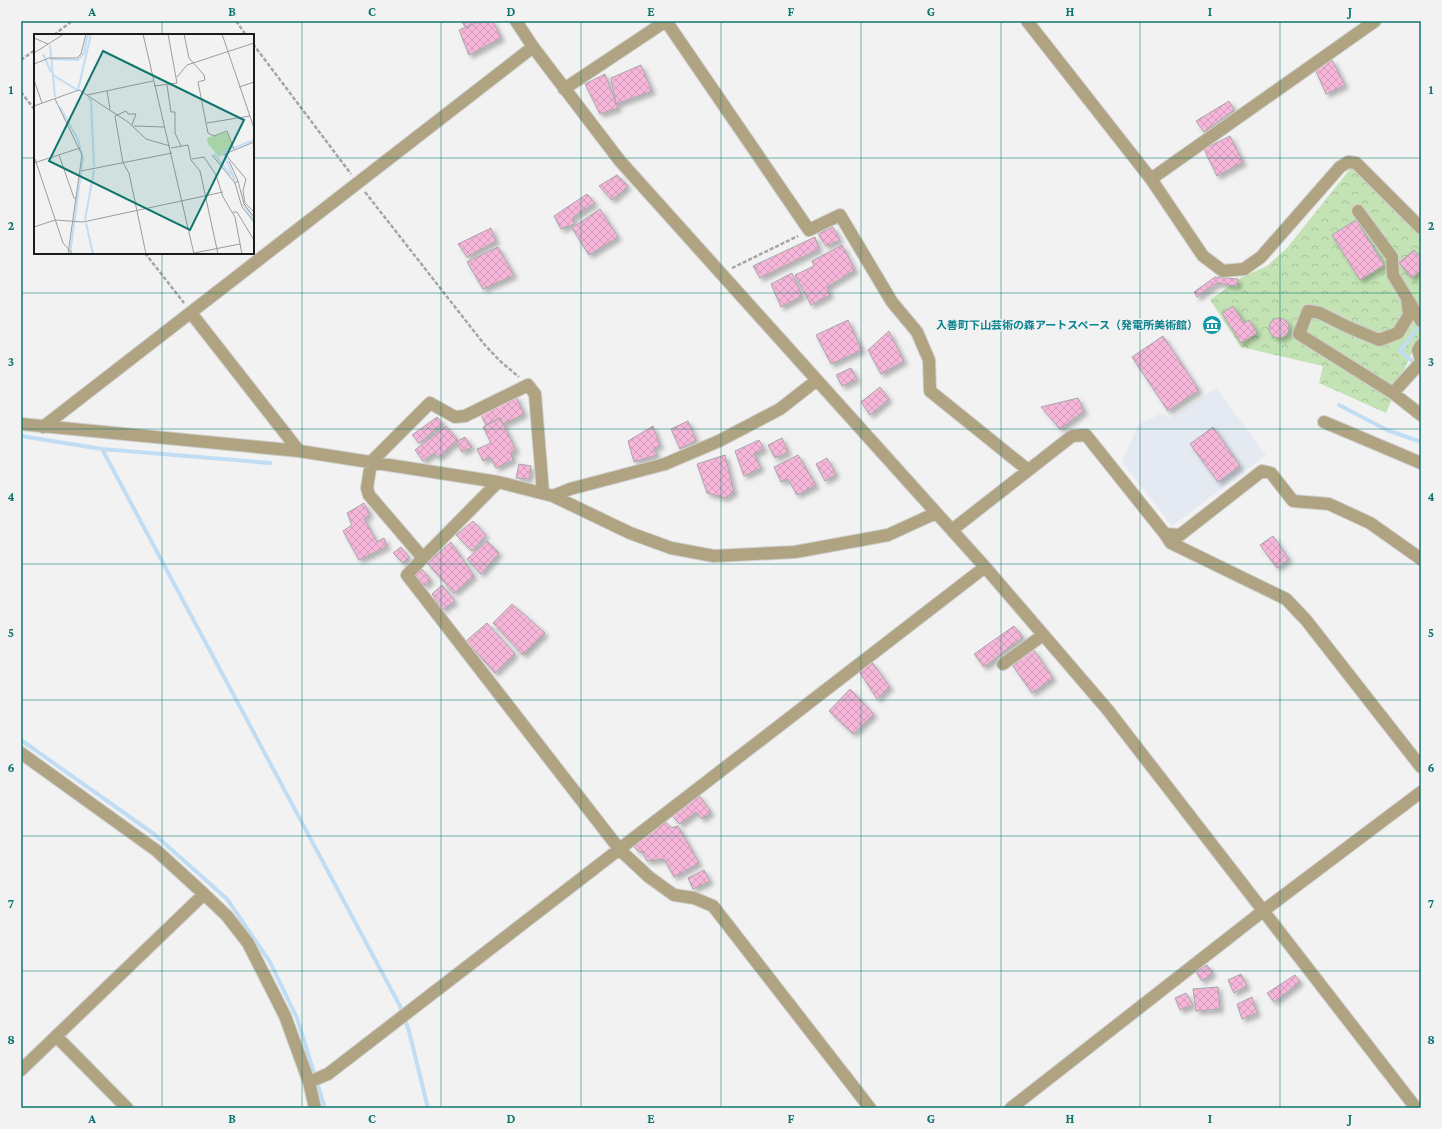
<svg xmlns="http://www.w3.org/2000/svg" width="1442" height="1129" font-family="'Crimson Pro','Noto Sans JP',serif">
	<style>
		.built { fill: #e5e9f1 }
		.park { fill: url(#park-crowns) }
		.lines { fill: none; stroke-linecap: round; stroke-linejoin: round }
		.stream { stroke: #c0ddf3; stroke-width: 4 }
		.building { fill: url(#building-cross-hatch); stroke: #a7a6a7; filter: url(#shadow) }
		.minor-casing { stroke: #cfd0d0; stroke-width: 14 }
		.path { stroke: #a4a5a5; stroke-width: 2.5; stroke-dasharray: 4 2; stroke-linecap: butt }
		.minor { stroke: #b0a382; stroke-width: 12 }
		.grid { fill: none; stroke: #0f766e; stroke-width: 1; stroke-opacity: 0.55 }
		.labels { text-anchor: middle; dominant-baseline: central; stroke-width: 3; stroke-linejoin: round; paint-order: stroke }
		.culture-label { font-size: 11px; font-weight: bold; fill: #0d838f; stroke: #f2f2f3; text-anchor: end }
		.inset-river { fill: none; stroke: #c0ddf3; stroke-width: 2 }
		.inset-road { fill: none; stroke: #9c9c9d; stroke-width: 1 }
		.view { fill: #0f766e; fill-opacity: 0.15; stroke: #0f766e; stroke-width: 2 }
		.inset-edge { fill: none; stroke: #1a1b1b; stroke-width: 2 }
		.neatline { fill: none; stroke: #0f766e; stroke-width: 1.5 }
		.grid-label { font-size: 13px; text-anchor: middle; font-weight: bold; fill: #0f766e }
	</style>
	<defs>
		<pattern id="park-crowns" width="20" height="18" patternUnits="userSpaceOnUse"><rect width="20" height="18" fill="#c3e3b4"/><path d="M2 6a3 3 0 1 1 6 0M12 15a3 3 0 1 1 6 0" fill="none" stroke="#a7c29a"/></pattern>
		<pattern id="building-cross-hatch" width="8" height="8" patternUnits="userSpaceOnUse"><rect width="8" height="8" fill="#f6b6da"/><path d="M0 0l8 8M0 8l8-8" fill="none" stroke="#d29cba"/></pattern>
		<filter id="shadow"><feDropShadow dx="3.5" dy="3.5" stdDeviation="2" flood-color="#0004"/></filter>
	</defs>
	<rect width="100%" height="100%" fill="#f2f2f3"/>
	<!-- built -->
	<path class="built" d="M1216 388 1266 455 1172 526 1122 462 1138 425 1162 413 1170 418Z"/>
	<!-- park -->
	<path class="park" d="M1355 168 1421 235V335L1417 340 1386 413 1319 383 1323 366 1241 347 1210 300 1242 277 1267 266 1287 248 1350 169Z"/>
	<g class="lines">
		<!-- stream -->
		<path class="stream" d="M1416 364 1400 351 1421 324
			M1339 405 1387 430 1421 442
			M21 436 102 449 400 1006 409 1031 428 1108
			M102 449 270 463
			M21 740 154 834 227 899 270 962 297 1018 325 1108"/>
	</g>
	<!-- building -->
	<path class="building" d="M461 21H475L466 28Z
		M481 21H493L501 38 469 55 459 30Z
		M1332 60 1345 85 1326 94 1315 69Z
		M641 65 652 91 616 104 611 78Z
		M605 74 618 108 600 114 585 84Z
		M1229 101 1234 110 1204 132 1196 121Z
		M1230 136 1243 162 1217 176 1204 149Z
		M617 175 628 186 612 200 599 186Z
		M587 194 595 203 573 217 574 224 561 229 554 216Z
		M600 209 618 237 589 255 572 228Z
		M1356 220 1384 265 1360 280 1332 235Z
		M833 227 840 240 826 246 818 234Z
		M491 228 496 241 467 257 458 244Z
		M815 237 819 249 760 278 753 266Z
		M842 245 855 270 827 287 830 295 811 305 795 275 814 266 812 261Z
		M498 247 514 275 483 289 467 262Z
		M1414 250 1421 258V270L1412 278 1399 263Z
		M792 273 802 296 781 307 771 284Z
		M1215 277 1238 279 1237 286 1217 283 1197 297 1194 292Z
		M1233 306 1244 323 1249 320 1257 333 1241 343 1222 313Z
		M1269 328a10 10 0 1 1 20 0a10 10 0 1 1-20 0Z
		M848 320 862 350 831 364 816 335Z
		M889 331 904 361 881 374 868 350Z
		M1163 336 1199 390 1168 411 1132 357Z
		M851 368 857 379 842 386 836 375Z
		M880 387 889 399 870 415 861 402Z
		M516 396 524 414 503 424 500 418 486 425 480 413Z
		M1078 398 1084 411 1060 429 1041 407Z
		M437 417 443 424 419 443 412 435Z
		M500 418 516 450 511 452 513 460 496 468 490 457 483 461 477 449 491 443 483 427Z
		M688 421 696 440 680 449 671 429Z
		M446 426 458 440 438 458 434 453 423 461 415 450Z
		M653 426 660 446 653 448 657 455 634 462 628 441Z
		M1213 427 1240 466 1218 482 1190 444Z
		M465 437 472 447 462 452 456 442Z
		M782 438 788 452 775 458 768 445Z
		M759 440 764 449 754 454 761 468 744 476 735 451Z
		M725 455 734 492 725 498 707 493 697 464Z
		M798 455 816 485 797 495 788 479 781 482 774 467Z
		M827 458 836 474 825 481 816 464Z
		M519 464 531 466 529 479 516 478Z
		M364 503 370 514 364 519 377 542 384 538 387 546 359 560 343 531 352 525 347 513Z
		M473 521 486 535 472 551 456 535Z
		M1273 536 1289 559 1277 568 1260 545Z
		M487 541 499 553 481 574 467 559Z
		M451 542 474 576 454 593 427 563Z
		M401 547 409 557 403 563 393 553Z
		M422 569 431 580 424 586 414 575Z
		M442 585 455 601 442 610 432 594Z
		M512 604 545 633 523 655 493 623Z
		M487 623 515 654 495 673 466 641Z
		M1014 626 1023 637 984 667 974 654Z
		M1034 650 1053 678 1032 693 1011 663Z
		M872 662 890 687 877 699 859 671Z
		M850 689 874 714 853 734 829 711Z
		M698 794 711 812 702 819 696 812 680 824 671 815Z
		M666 822 671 828 678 826 699 863 674 877 664 859 647 861 642 851 639 852 634 847 645 836Z
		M704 870 710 881 693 889 688 878Z
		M1207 965 1213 973 1202 981 1196 972Z
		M1241 974 1247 986 1234 993 1228 980Z
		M1295 975 1300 982 1274 1002 1267 993Z
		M1218 987 1220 1009 1196 1011 1193 989Z
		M1186 993 1193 1005 1180 1010 1175 998Z
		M1252 997 1257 1013 1242 1019 1237 1004Z"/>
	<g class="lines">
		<!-- minor casing -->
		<g class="minor-casing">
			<path id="minor" d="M516 21 533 47 620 161 985 567 1107 709 1416 1108
				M666 21 809 230 840 215 892 302 917 332 929 360 930 391 1028 470
				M1027 21 1151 179 1203 256 1223 271 1244 269 1261 257 1340 167 1348 162 1356 163 1421 228
				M564 89 666 21
				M1151 179 1375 21
				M1358 211 1392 257 1393 275 1421 321
				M1407 298 1409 315 1398 333 1379 340 1348 327 1320 313 1308 311 1299 334 1393 393 1421 362
				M191 313 299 451
				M1421 345 1418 350 1421 360
				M1393 393 1421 415
				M1324 422 1421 463
				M21 424 299 451 498 482 553 496 630 533 671 548 714 556 795 552 888 535 936 513
				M43 427 533 47
				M543 493 535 394 528 385 465 416 455 417 430 403 371 462 367 488 369 495 423 558 407 575 620 850 649 877 674 895 694 898 713 906 870 1108
				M553 496 570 489 665 464 719 441 780 409 817 380
				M952 530 1072 436 1086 435 1165 534 1171 543 1286 599 1306 620 1421 767
				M1165 534 1180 535 1262 471 1271 473 1293 501 1329 504 1370 523 1421 559
				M423 558 498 482
				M1003 664 1043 635
				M21 753 157 851 204 894 227 916 248 943 285 1016 309 1082 315 1108
				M56 1036 127 1108
				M21 1070 204 894
				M309 1082 328 1074 985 567
				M1011 1108 1263 911 1421 792"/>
		</g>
		<!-- path -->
		<path class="path" d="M236 21 246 35
			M54 35 72 21
			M253 44 351 174
			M21 60 35 50
			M21 92 35 110
			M365 192 484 344 500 361 519 377
			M145 253 184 303
			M732 268 798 236"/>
		<!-- minor -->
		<use href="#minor" class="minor"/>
	</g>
	<!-- grid -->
	<path class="grid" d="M162 21V35M302 21V1108M441 21V1108M581 21V1108M721 21V1108M861 21V1108M1001 21V1108M1140 21V1108M1280 21V1108M21 158H35M253 158H1421M162 253V1108M21 293H1421M21 429H1421M21 564H1421M21 700H1421M21 836H1421M21 971H1421"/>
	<!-- icons -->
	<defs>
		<g id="museum-disc" transform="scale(1)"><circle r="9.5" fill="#0f9aa8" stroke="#f2f2f3"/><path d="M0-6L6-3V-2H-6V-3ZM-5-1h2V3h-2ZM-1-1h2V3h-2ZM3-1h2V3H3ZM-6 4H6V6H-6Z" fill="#fff"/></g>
	</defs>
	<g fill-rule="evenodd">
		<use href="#museum-disc" x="1212" y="325"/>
	</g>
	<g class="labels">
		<!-- culture labels -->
		<g class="culture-label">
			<text x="1198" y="325">入善町下山芸術の森アートスペース（発電所美術館）</text>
		</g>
	</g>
	<!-- overview -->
	<g transform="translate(34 34)">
		<rect width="220" height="220" fill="#f2f2f3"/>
		<path d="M193 98 199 114 185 123 174 110 173 104Z" fill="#c3e3b4"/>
		<path class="inset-river" d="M16 11 21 63M9 20 17 38M16 25 44 26 50 19 54 0M19 41 43 56M44 56 57 0M54 64 57 66 60 133M26 73 44 106 49 124 36 220M180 120 197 141M201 147 189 118 220 106M209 170 220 186M51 186 60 136M52 189 59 220"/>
		<path class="inset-road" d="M109 0 160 220M150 0 155 24 170 41 171 46 164 48 174 99 180 102 193 97 200 115M188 0 220 94M0 4 14 10M0 19 30 0M0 30 15 24H43L47 20 52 0M143 43 153 31 220 9M0 46 8 69M133 51 137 78H141V99L147 112M120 52 143 49 134 0M205 53 220 48M73 57 76 75M53 61 119 47M21 65 48 121 34 220M0 72 45 56 94 88 112 105 136 112M173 89 216 82M98 91 102 80H94L92 77 81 82 89 129 95 139 112 220M100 92 130 93M220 108 191 120 212 145 209 157 211 169 220 178M137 114 154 111 157 126 166 137 184 220M25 121 40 164H43M178 121 201 149M0 122 29 209 39 220M158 125 170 123 182 141 189 163 201 183 208 220M195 127 204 147M0 129 46 114M47 137 138 119M199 178H203L220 206M220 183 210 170 204 147 201 149 208 173 220 188M0 193 21 186 49 188 189 158M160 219 206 210"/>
		<path class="view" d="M69 17 210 86 156 196 15 127Z"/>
		<rect width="220" height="220" class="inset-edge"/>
	</g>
	<!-- border -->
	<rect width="1442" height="1129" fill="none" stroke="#f2f2f3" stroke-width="44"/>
	<rect x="22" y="22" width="1398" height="1085" class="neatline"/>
	<g class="grid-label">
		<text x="92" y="16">A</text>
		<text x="232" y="16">B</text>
		<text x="372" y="16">C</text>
		<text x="511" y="16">D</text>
		<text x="651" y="16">E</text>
		<text x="791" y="16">F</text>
		<text x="931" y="16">G</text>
		<text x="1070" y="16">H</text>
		<text x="1210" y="16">I</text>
		<text x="1350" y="16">J</text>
		<text x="11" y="94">1</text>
		<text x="1431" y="94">1</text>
		<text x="11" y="230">2</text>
		<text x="1431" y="230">2</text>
		<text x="11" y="366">3</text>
		<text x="1431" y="366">3</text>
		<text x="11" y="501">4</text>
		<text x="1431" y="501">4</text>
		<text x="11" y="637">5</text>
		<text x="1431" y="637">5</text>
		<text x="11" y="772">6</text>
		<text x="1431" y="772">6</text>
		<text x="11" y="908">7</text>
		<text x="1431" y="908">7</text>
		<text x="11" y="1044">8</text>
		<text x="1431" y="1044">8</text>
		<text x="92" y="1123">A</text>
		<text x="232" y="1123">B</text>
		<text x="372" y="1123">C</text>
		<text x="511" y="1123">D</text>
		<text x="651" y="1123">E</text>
		<text x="791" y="1123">F</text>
		<text x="931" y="1123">G</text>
		<text x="1070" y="1123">H</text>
		<text x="1210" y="1123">I</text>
		<text x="1350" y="1123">J</text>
	</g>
</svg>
